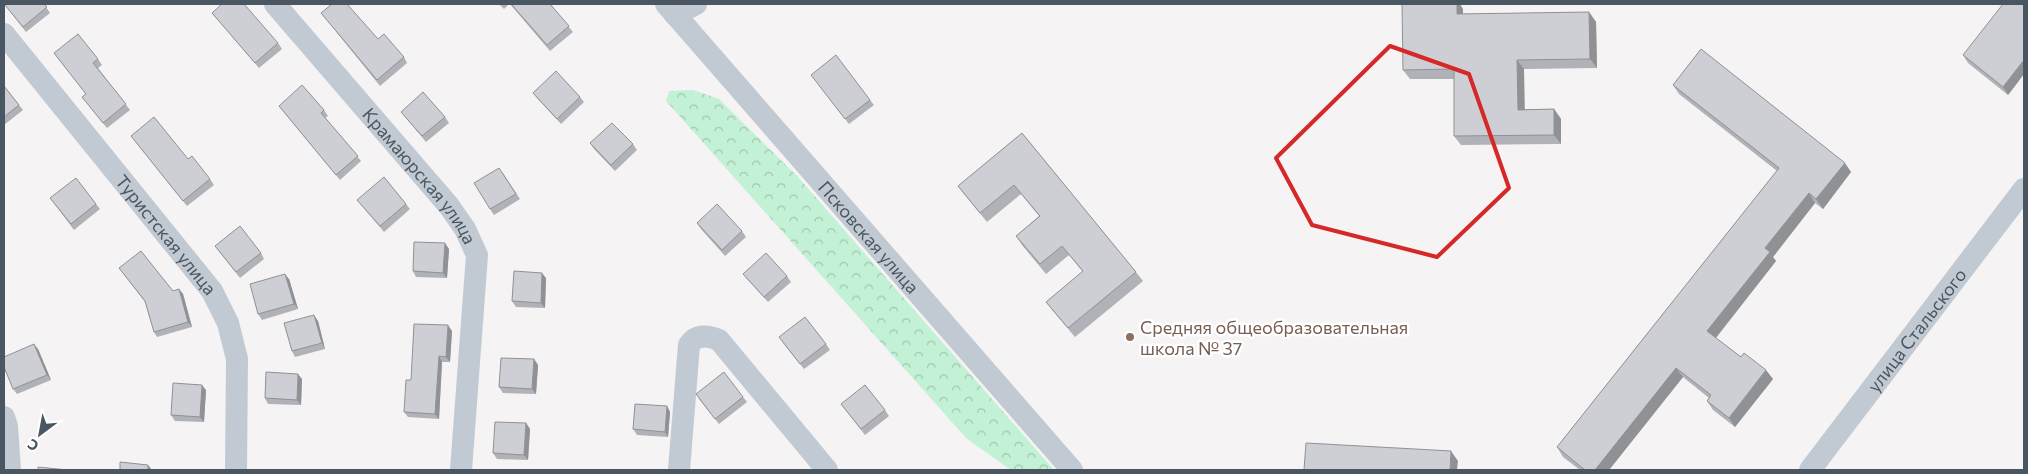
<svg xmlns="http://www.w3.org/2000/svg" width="2028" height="474" font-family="Commissioner,sans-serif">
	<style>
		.forest { fill: url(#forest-crowns) }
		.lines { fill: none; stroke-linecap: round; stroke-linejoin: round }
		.minor { stroke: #c1cad2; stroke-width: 22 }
		.wall { fill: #b0b2b7 }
		.shaded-wall { fill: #909195 }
		.building { fill: #cdcfd5; stroke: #909195 }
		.marked { fill: none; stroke: #d62828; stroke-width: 4; stroke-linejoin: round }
		.education-dot { fill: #8d6e63; stroke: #fff; stroke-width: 2 }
		.labels { text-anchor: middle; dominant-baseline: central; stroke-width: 5; stroke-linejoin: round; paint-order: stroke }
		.street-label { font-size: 18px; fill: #4a5661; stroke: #fff }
		.education-label { font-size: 18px; fill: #785e54; stroke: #fff; text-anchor: start }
	</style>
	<defs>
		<pattern id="forest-crowns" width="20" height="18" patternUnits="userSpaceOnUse" patternTransform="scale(1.25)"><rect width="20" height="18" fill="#c3f1d5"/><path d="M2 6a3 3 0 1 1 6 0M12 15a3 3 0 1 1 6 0" fill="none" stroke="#a0c6b0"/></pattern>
	</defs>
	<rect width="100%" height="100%" fill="#f5f3f3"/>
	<!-- forest -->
	<path class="forest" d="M693 90 719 99 798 177 1054 470H1011L967 439 666 101 669 91Z"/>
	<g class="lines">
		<!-- minor -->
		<g class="minor">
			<path id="s1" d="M275 4 449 206 465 229 477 255 461 470"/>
			<path id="s2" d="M666 4 1072 470"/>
			<path d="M675 15 696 4"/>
			<path id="s3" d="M4 34 212 291 228 323 237 359 236 470"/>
			<path d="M4 417 7 426 10 470"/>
			<path d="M679 470 689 345C696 334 708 335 719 340L827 470"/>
			<path id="s4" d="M1810 470 2024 189"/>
		</g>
	</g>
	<!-- wall -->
	<path class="wall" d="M44 4 50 13 26 32 5 5Z
		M499 4H509L504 9Z
		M510 4H550L573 32 550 51Z
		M2024 4V74L2008 95 1968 63 1963 55Z
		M1463 9V14L1589 12 1596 22 1597 68 1524 69V109H1554L1561 119V144L1461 145 1454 136V79H1410L1403 70Z
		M212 13 278 43 282 49 259 68Z
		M321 13 378 39 404 57 407 63 380 86Z
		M54 53 98 59 102 65 98 68 130 110 107 128 82 97 86 94Z
		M815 80 870 100 874 105 849 124Z
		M1673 85 1851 172 1823 209 1815 203 1773 257 1776 261 1716 338 1741 357 1773 379 1735 427 1713 410 1707 401 1709 398 1683 377 1609 470H1580L1563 457 1557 447 1777 171 1679 94Z
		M4 86 23 110 4 125Z
		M533 93 580 97 584 102 561 124 537 98Z
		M279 106 324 110 328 116 325 118 361 161 340 180Z
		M401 112 445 117 449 123 426 142Z
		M1022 133 1136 272 1143 281 1075 337 1053 311 1046 302 1083 272 1069 255 1046 274 1022 245 1016 236 1039 216 1021 194 987 222 965 195 958 186Z
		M131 136 210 179 214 185 187 206Z
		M590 143 633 144 637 150 615 171 594 149Z
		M503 173 520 199 494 215 490 209Z
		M50 198 96 204 100 209 74 230Z
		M357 200 406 204 410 209 384 232Z
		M697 223 742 231 746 237 725 256 701 229Z
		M215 246 261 253 264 259 240 278Z
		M449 249 447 278 416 277 413 271Z
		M119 268 173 291 179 289 183 294 192 327 157 337 154 332 145 302Z
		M743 274 787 276 791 282 768 302 747 279Z
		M546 278 545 308 516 307 512 301Z
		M289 279 298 309 262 320 258 314Z
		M318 321 325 349 295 357 292 351Z
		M452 331 450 362H442L439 419 408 417 404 412 411 380Z
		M783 343 826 344 830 350 804 369Z
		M38 349 51 380 17 394 13 389Z
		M534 359 538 365 536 394 503 393 499 387Z
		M302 379 301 405 268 404 265 398Z
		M206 390 204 422 175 421 171 415Z
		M743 397 747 402 719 424 699 399Z
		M841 404 885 410 889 416 865 435Z
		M667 406 670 412 668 437 637 435 633 429Z
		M526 423 530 429 528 460 497 459 493 453Z"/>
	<!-- shaded-wall -->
	<path class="shaded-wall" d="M1457 4H1460L1463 9V23L1457 14Z
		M1589 12 1596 22 1597 68 1590 59Z
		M1517 60 1524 69 1525 119 1518 110Z
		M2024 60V74L2008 95 2003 87Z
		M1554 109 1561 119V144L1554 135Z
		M1845 163 1851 172 1823 209 1816 199Z
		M1809 193 1815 203 1773 257 1776 261 1714 340 1707 331 1765 248Z
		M445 243 449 249 447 278 443 273Z
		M542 273 546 278 545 308 541 303Z
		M285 274 289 279 298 309 294 304Z
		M179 289 183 294 192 327 188 322Z
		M314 315 318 321 325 349 322 343Z
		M448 325 452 331 450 362 446 357Z
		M34 344 38 349 51 380 47 375Z
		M439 356 442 362 439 419 435 414Z
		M534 359 538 365 536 394 532 389Z
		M1676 368 1683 377 1609 470H1595Z
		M1766 370 1773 379 1735 427 1729 418Z
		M298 374 302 379 301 405 297 400Z
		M202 385 206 390 204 422 200 417Z
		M667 406 670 412 668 437 665 432Z
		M526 423 530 429 528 460 524 455Z
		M1451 451 1458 461 1457 470H1450Z
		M148 465 152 470H148Z"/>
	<!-- building -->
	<path class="building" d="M7 4H44L47 7 23 27 5 5Z
		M222 4H244L278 43 255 63 212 13Z
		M332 4H347L378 39 384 34 404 57 377 80 321 13Z
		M511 4H550L569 26 547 45Z
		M1402 4H1457V14L1589 12 1590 59 1517 60 1518 110 1554 109V135L1454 136V69L1403 70Z
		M2003 4H2024V60L2003 87 1963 55Z
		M78 34 98 59 93 63 126 104 103 123 82 97 86 94 54 53Z
		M1701 49 1845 163 1816 199 1809 193 1765 248 1770 252 1707 331 1741 357 1744 353 1766 370 1729 418 1707 401 1711 395 1676 368 1595 470H1585L1557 447 1779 168 1673 85Z
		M836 55 870 100 845 119 811 75Z
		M556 71 580 97 557 119 533 93Z
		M302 85 324 110 321 113 358 156 336 175 279 106Z
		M4 86 19 105 4 117Z
		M423 92 445 117 422 136 401 112Z
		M154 117 188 159 192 156 210 179 183 201 131 136Z
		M612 123 633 144 611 165 590 143Z
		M1022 133 1136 272 1068 328 1046 302 1083 271 1062 246 1040 264 1016 236 1040 216 1014 185 980 213 958 186Z
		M499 168 516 194 490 209 474 183Z
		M384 177 406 204 380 226 357 200Z
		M76 178 96 204 71 224 50 198Z
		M717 204 742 231 722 250 697 223Z
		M240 226 261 253 236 272 215 246Z
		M414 242 445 243 443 273 413 271Z
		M141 251 173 291 179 289 188 322 154 332 145 301 119 268Z
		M766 253 787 276 764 297 743 274Z
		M514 271 542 273 541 303 512 301Z
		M285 274 294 304 258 314 250 284Z
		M314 315 322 343 292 351 284 323Z
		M805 317 826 344 800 364 779 337Z
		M414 324 448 325 446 357 439 356 435 414 404 412 406 380H411Z
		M34 344 47 375 13 389 4 367V357Z
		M501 358 534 359 532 389 499 387Z
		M266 372 298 374 297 400 265 398Z
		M724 372 743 397 715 419 696 394Z
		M173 383 202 385 200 417 171 415Z
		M865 385 885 410 861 429 841 404Z
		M635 404 667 406 665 432 633 429Z
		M495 422 526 423 524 455 493 453Z
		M1306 443 1451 451 1450 470H1304Z
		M120 462 148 465V470H120Z
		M38 467 68 470H38Z"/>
	<!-- marked area -->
	<path class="marked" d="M1390 46 1469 74 1509 188 1437 257 1312 225 1276 158Z"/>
	<!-- markers -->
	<circle class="education-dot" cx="1130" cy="337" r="5"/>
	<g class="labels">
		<!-- street labels -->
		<g class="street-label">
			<text stroke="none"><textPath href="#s1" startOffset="225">Крамаюрская улица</textPath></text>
			<text stroke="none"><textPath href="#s3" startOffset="258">Туристская улица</textPath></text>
			<text stroke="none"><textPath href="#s2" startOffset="309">Псковская улица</textPath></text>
			<text stroke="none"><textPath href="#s4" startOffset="176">улица Стальского</textPath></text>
		</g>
		<!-- education labels -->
		<g class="education-label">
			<text x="1140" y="327">Средняя общеобразовательная<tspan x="1140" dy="21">школа № 37</tspan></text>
		</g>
	</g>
	<!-- border -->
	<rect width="2028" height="474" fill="none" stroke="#4a5661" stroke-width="10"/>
	<!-- north arrow -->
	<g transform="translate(40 434) rotate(212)" stroke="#ffffff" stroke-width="4" paint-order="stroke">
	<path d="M0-4L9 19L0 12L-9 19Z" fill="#4a5661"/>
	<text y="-8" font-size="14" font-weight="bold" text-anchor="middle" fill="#4a5661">С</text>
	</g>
</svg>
